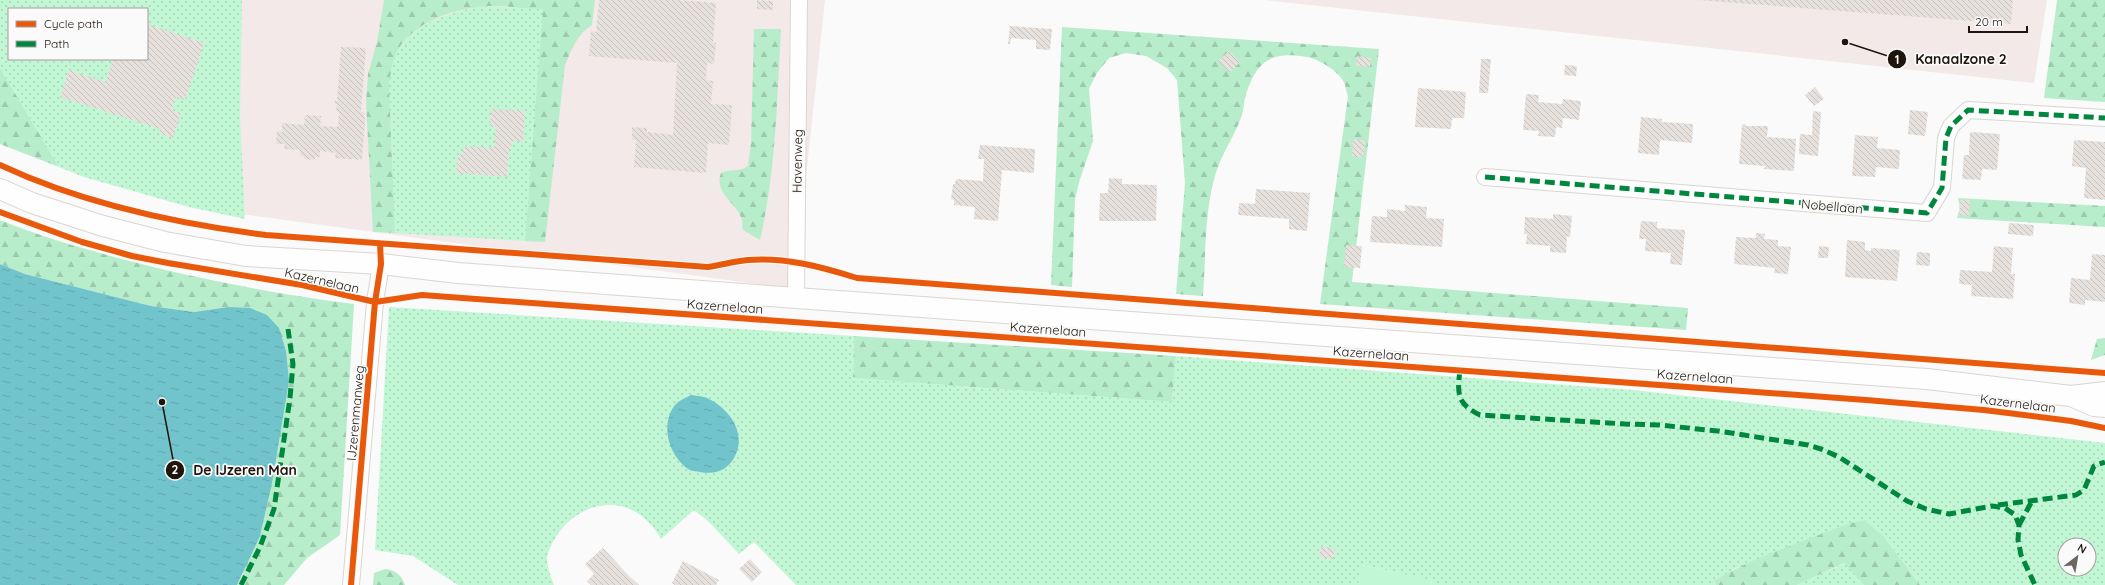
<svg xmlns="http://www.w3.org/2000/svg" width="2105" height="585" font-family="Quicksand,sans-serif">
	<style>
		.industrial { fill: #f2e9e8 }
		.grass { fill: url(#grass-dots); fill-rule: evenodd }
		.forest { fill: url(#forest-firs) }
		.pitch { fill: #c2f7d5 }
		.water { fill: url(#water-ripples) }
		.building { fill: url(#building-back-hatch) }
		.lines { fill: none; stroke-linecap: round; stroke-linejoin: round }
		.minor-casing { stroke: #dad5d0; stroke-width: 18 }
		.tertiary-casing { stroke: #dad5d0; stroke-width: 22 }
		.minor { stroke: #fefefe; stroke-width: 16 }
		.tertiary { stroke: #fefefe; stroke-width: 20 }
		.quiet { stroke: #00873e; stroke-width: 5; stroke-dasharray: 10 5; stroke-linecap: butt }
		.cycleway-casing { stroke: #fafafa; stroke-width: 8 }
		.cycleway { stroke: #e8590c; stroke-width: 6 }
		.labels { text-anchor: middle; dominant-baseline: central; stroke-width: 3.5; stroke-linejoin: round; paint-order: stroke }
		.street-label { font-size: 13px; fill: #20150d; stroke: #fafafa }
		.leader { fill: none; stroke: #20150d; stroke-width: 1.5 }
		.callout-dot { fill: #20150d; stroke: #fafafa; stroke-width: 1.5 }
		.mark-label { font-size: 12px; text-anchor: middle; font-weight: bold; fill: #fff }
		.callout-label { font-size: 14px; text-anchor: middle; font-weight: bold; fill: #20150d; stroke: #fafafa; stroke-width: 3.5; stroke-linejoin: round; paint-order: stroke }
	</style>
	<defs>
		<pattern id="grass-dots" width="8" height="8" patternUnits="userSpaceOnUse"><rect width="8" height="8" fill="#c2f7d5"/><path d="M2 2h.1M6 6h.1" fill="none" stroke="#a6d3b6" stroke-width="1.8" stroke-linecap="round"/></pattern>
		<pattern id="forest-firs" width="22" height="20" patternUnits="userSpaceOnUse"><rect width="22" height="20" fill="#b7edcb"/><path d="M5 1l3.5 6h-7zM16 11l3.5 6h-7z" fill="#9dcaad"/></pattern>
		<pattern id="water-ripples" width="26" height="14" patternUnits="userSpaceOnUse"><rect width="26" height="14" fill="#72c4cc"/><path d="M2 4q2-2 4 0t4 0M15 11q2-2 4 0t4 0" fill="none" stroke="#62a8ae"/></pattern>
		<pattern id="building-back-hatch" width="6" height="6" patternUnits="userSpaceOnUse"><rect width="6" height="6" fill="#e7e1dd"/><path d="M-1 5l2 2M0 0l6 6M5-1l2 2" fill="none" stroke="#c6c0bc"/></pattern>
	</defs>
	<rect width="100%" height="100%" fill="#fafafa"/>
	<!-- industrial -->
	<path class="industrial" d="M222 0H825L794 289 226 212Z
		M1264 0H2047L2034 83Z"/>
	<!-- grass -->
	<path class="grass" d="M0 0H242L240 117 245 219 189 207 84 177 59 167 0 68ZM9 9H147V59H9Z
		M480 6 544 9 525 241 395 233 389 86C390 79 391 71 392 65 402 25 445 15 480 6Z
		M389 307 854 336 853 378 1172 402 1176 356 1633 390 2105 443V585H1920L1885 538 1865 520 1852 523 1734 569 1714 582 1716 585H1431L1432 581 1363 565 1358 585H796L754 542 739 554 709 522 694 510 661 539C658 534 654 528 650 524 624 494 582 502 560 531 555 537 548 550 547 558 547 567 551 577 554 585H458L413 556 375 550ZM2065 545H2089V569H2065Z
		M1845 563 1864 585H1797Z"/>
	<!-- forest -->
	<path class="forest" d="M384 0H595L592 25C577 34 572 49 565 65L545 242 525 241 543 9C524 9 497 4 479 7 451 10 418 22 401 45 392 57 391 72 389 86L395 233 373 232 366 103 368 74 377 42Z
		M2057 0H2105V102L2044 98Z
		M1062 27 1379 49 1352 282 1688 308 1686 330 1320 304 1348 96C1346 92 1346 86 1344 82 1338 71 1319 59 1307 57 1274 51 1258 59 1247 91 1244 99 1244 107 1242 115 1235 136 1221 154 1215 176 1204 214 1206 257 1203 296L1176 294 1185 183 1177 80 1167 68 1146 56 1126 53 1109 58 1097 73 1089 89 1093 141 1080 179 1075 199 1072 287 1051 285Z
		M754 29H781C777 99 776 171 760 240L743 230C742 226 743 221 741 217 734 201 714 192 721 173 730 169 741 172 748 166L751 143Z
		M0 68 59 167 0 144Z
		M1958 198 2105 206V227L1957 218 1960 208Z
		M0 220C39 236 81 248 122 259 198 279 276 294 354 304L340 535 307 558 284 585H237L243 574 228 307 194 312 151 306 25 274 0 264Z
		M854 336 1176 356 1172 402 853 378Z
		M2105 338V355L2091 360 2097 339Z
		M1865 520 1885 538 1920 585H1864L1844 563 1797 585H1716L1714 581C1745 562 1779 550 1813 537 1830 531 1847 523 1865 520Z
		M385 569C395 570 402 575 405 585H373L374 573Z"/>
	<!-- pitch -->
	<path class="pitch" d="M1362 565 1432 580 1431 585H1358Z"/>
	<!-- water -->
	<path class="water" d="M0 264 25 274 151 306 194 312 228 307 250 308 267 315 279 328 286 351 289 381 272 483 260 536 237 585H0Z
		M691 395C697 396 704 396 709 399 729 409 747 433 735 456 728 470 716 475 700 472 696 471 691 471 688 469 668 455 660 424 675 405 679 400 686 398 691 395Z"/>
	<!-- building -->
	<path class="building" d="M599 0H678L716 3 713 43H716L714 64 707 63 706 80 713 81 711 104 732 105 729 145 708 143 706 173 634 167 636 140H632V127L647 128V132L673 135 677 63 589 56 591 31 596 32Z
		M757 0 773 1V10L757 9Z
		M1697 0H2013L2011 24Z
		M147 24 204 43 185 100 176 97 172 110 181 113 173 138 159 133 160 129 60 97 69 70 105 82 113 59H147Z
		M1010 26 1052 29 1050 50 1036 49V40L1011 38 1010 44H1008Z
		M341 47 366 48 361 112H364L365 120 362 160 335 158 336 153 320 151V157H315V160L304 159V156H300V150L284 149 285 144H276L277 131 282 132V123L304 125 305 115 321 116 320 126 338 127 339 112 336 111 337 104H335V100L337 101Z
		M1229 51 1240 62 1230 72 1218 61Z
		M1357 56 1371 58 1370 67 1356 66Z
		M1481 59H1491L1488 93H1479Z
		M1565 65 1577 66 1576 76 1564 75Z
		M1815 87 1824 99 1814 106 1805 95Z
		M1418 88 1466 92 1464 118H1452L1451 129 1415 127Z
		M1526 94 1539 95 1538 102 1562 104 1563 99 1581 101 1579 120 1563 118 1562 128 1556 127 1555 137 1538 136 1539 131 1523 130Z
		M491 109 525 111 523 142 512 141 511 149 509 150 507 177 456 173 457 159 465 149V146L494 148 496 127H490Z
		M1910 110 1928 112 1925 136 1908 134Z
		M1813 111 1821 112 1818 156 1799 154 1800 134 1812 135Z
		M1641 117 1662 119V122L1693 124 1692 143 1660 140 1659 155 1638 153Z
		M1744 124 1746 126H1767L1768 127 1767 137 1796 139 1794 171 1764 169 1765 166 1739 164 1742 125Z
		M1970 132 2000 134 1997 170 1982 169 1981 180 1962 179 1964 155H1969Z
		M1855 135 1878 137 1877 148 1900 150 1899 169 1876 167 1875 177 1852 176Z
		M1353 139 1365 141 1363 158 1352 156Z
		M2074 140 2105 142V200L2084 198 2086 168 2072 166Z
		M980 145 1035 149 1034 173 1002 170 998 221 974 219 975 207 954 205V200L951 199 953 184H955L956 179 983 181 984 159H978Z
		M1109 178 1122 179V184L1157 185 1156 221H1099L1100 193H1108Z
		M1256 189 1310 193 1307 231 1289 229V219L1238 215 1239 203 1255 204Z
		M1960 200H1970L1969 216 1959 215Z
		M1405 205 1427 207 1426 218 1444 219 1442 247 1370 242 1372 216 1387 217V209L1405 211Z
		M1553 214 1572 216 1570 237 1567 236 1566 253 1550 252V246L1526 244 1527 234H1524L1525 217 1553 219Z
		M1641 221 1657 222V228L1685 230 1682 265 1670 264 1671 253 1645 251 1646 239H1639Z
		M2009 223 2034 225 2033 236 2008 234Z
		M1756 233 1765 234 1764 239 1778 240V246L1791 247 1788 274 1774 273 1775 268 1734 264 1736 237 1756 238Z
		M1847 240 1865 242V250L1871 251V248L1900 250 1897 281 1845 277Z
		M1346 245 1362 246 1360 268 1344 267Z
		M1819 246 1829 247 1828 258H1818Z
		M1994 246 2013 248 2011 274H2015L2013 299 1971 296 1972 285 1959 284 1960 270 1992 272Z
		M1917 252 1930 253V266L1916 265Z
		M2092 254 2105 255V302L2085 300V305L2069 303 2071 278 2090 280Z
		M1321 546 1335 549 1333 559 1319 557Z
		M603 548 628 575 639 585H591L587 581 594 574 585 564Z
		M750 559 762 572 752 582 739 569Z
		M683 561 719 580 716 585H675L672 583Z"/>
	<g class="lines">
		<!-- minor casing -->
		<g class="minor-casing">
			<path id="minor" d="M1485 177 1927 213 1942 188 1946 138 1951 126 1968 110 2105 118
				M796 298 799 0
				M351 585 375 302 381 264"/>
		</g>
		<!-- tertiary casing -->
		<g class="tertiary-casing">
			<path id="tertiary" d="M0 189 32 203 103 226 165 242 246 256 381 264 458 273 796 298 1927 379 2071 396 2105 392
				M2071 396 2094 406 2105 407"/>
		</g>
		<!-- minor -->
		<use href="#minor" class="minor"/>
		<!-- tertiary -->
		<use href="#tertiary" class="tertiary"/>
		<!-- quiet -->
		<path class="quiet" d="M1485 177 1927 213 1942 188 1946 138 1951 126 1968 110 2105 118
			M1460 370C1457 394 1457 404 1480 415L1625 424 1659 425 1718 431 1808 445 1821 449 1839 457 1907 501 1926 509 1949 514 1992 506 2005 508 2015 515 2019 525 2018 540 2021 555 2035 585
			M1998 505 2076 495 2084 490 2094 466 2105 462
			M2019 525 2032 501
			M241 585 260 547 274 509 290 398 293 364 288 329"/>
		<!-- cycleway casing -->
		<g class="cycleway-casing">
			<path id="cycleway" d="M0 165C81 203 178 224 266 235L708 267C722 265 735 261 748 260 786 257 822 267 857 278L2105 373
				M0 212 82 242 132 256 168 263 302 285 375 302 422 295 1866 400 1984 410 2071 421 2105 428
				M351 585 375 302 381 264 380 244"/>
		</g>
		<!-- cycleway -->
		<use href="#cycleway" class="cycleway"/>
	</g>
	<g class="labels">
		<!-- street labels -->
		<g class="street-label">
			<text transform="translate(797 161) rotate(-89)">Havenweg</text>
			<text transform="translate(1832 206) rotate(5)">Nobellaan</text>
			<text transform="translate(322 280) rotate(13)">Kazernelaan</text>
			<text transform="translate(725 306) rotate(4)">Kazernelaan</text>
			<text transform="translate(1048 329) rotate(4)">Kazernelaan</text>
			<text transform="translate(1371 353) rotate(4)">Kazernelaan</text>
			<text transform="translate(1695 376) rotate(4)">Kazernelaan</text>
			<text transform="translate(2018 403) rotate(7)">Kazernelaan</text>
			<text transform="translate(355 413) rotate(-85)">IJzerenmanweg</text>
		</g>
	</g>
	<!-- callouts -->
	<path class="leader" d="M1845 42L1897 59M162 402L175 470"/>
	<g class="callout-dot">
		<circle cx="1845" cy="42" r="4"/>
		<circle cx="162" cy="402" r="4"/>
		<circle cx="1897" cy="59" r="10"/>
		<circle cx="175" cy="470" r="10"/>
	</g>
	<g class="mark-label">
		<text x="1897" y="64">1</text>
		<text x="175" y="474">2</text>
	</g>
	<g class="callout-label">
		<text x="1961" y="64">Kanaalzone 2</text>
		<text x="245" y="475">De IJzeren Man</text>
	</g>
	<!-- legend -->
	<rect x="8" y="8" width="140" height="52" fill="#fafafa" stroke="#a39e9b"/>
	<rect x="16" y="21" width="20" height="6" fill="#e8590c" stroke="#a39e9b"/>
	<text x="44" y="28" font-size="12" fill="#20150d">Cycle path</text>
	<rect x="16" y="41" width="20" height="6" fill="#00873e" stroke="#a39e9b"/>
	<text x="44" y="48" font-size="12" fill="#20150d">Path</text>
	<!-- north arrow -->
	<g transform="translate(2077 557) rotate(31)"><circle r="19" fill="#fafafa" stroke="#a39e9b"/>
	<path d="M0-3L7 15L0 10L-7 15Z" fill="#6c6560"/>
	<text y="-6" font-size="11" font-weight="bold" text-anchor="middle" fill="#20150d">N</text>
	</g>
	<!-- scale -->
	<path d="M1969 26v6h58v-6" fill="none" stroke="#20150d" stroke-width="2"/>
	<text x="1975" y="26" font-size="12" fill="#20150d" stroke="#fafafa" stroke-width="3" paint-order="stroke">20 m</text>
</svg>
